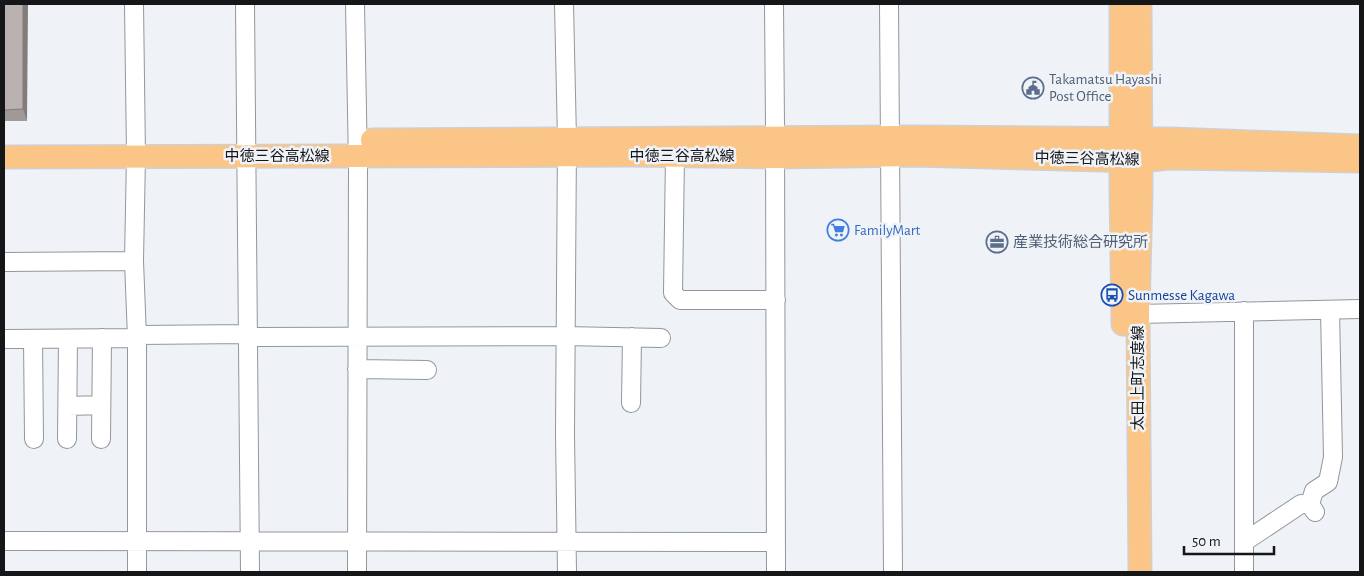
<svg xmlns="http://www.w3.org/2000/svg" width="1364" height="576" font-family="'Alegreya Sans','Noto Sans JP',sans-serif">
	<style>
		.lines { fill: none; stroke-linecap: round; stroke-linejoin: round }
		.minor-casing { stroke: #93969b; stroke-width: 20 }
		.major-casing { stroke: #d0d0d1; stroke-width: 25 }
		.minor { stroke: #fff; stroke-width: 18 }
		.major { stroke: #fac586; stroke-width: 22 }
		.wall { fill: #9f9997 }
		.shaded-wall { fill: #827d7b }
		.building { fill: #b9b2b0; stroke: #827d7b }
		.labels { text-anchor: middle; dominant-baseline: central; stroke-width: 5; stroke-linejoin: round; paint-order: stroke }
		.service-label { font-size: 15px; fill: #4e5e75; stroke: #eff2f7; text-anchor: start }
		.street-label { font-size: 15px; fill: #151618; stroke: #eff2f7 }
		.shop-label { font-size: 15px; fill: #366cbe; stroke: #eff2f7; text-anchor: start }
		.transit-label { font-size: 15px; fill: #164399; stroke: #eff2f7; text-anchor: start }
	</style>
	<rect width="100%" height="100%" fill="#eff2f7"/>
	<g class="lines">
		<!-- minor casing -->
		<g class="minor-casing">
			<path id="minor" d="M134 4 136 156 134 261 137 338V572
				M245 4 250 572
				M355 4 358 165 357 572
				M564 4 567 140 565 434 567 572
				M774 4 775 126 776 572
				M889 4 893 572
				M675 156 673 293 680 300H776
				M4 262 134 261
				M1244 311V572
				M1138 314 1360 309
				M137 335 248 334
				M248 337 565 336 661 338
				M4 339 137 338
				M33 339 34 439
				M357 369 427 370
				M631 403 632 337
				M68 406 101 405
				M67 439 68 339
				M101 439 102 338
				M1310 504 1314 491 1328 482 1333 457 1330 310
				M4 541 776 542
				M1244 542 1301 504H1310L1315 512"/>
		</g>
		<!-- major casing -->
		<g class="major-casing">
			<path id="major" d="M1121 4V191L1123 324
				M1140 4 1141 192 1138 314 1140 572
				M372 140 914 137 1170 139 1360 146
				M4 157 631 155 775 157 915 155 1141 161 1169 158 1360 161"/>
		</g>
		<!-- minor -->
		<use href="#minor" class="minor"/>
		<!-- major -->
		<use href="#major" class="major"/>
	</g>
	<!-- wall -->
	<path class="wall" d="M4 4 27 121H4Z"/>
	<!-- shaded-wall -->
	<path class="shaded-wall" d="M23 4H28L27 121 23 109Z"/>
	<!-- building -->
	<path class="building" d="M4 4H23V109L4 110Z"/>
	<!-- icons -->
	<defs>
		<g id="civic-ring" transform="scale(1.125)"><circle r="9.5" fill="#eff2f7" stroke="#5c6f8a" stroke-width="1.5"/><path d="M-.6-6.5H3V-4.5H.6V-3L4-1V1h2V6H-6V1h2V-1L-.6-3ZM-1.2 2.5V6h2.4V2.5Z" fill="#5c6f8a"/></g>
		<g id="supermarket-ring" transform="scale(1.125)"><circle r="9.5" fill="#eff2f7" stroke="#3f7fe0" stroke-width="1.5"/><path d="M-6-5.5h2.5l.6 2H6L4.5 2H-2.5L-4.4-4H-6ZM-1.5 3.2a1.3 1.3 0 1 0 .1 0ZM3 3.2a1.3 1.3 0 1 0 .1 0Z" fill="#3f7fe0"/></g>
		<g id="office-ring" transform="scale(1.125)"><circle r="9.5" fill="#eff2f7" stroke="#5c6f8a" stroke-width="1.5"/><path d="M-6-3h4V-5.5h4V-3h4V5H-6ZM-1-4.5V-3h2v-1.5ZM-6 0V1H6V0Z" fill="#5c6f8a"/></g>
		<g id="bus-ring" transform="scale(1.125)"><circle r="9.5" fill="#eff2f7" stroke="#1a4fb4" stroke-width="1.5"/><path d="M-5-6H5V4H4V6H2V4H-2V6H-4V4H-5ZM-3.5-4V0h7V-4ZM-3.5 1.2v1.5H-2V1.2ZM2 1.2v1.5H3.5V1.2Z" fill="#1a4fb4"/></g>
	</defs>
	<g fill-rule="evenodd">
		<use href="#civic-ring" x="1033" y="88"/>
		<use href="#supermarket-ring" x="838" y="230"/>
		<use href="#office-ring" x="997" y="242"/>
		<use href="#bus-ring" x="1112" y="295"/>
	</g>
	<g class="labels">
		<!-- service labels -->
		<g class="service-label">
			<text x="1049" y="79">Takamatsu Hayashi<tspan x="1049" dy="17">Post Office</tspan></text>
			<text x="1013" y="242">産業技術総合研究所</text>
		</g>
		<!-- street labels -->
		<g class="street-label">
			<text x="277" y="156">中徳三谷高松線</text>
			<text x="682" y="156">中徳三谷高松線</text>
			<text transform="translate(1087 159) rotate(1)">中徳三谷高松線</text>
			<text transform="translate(1138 378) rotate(-90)">太田上町志度線</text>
		</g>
		<!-- shop labels -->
		<g class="shop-label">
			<text x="854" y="230">FamilyMart</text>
		</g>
		<!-- transit labels -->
		<g class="transit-label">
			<text x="1128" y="295">Sunmesse Kagawa</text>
		</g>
	</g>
	<!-- border -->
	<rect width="1364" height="576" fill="none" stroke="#151618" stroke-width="10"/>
	<!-- scale -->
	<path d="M1184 546v8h90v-8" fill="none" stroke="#151618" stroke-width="2.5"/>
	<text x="1192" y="546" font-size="15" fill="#151618" stroke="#eff2f7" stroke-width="4" paint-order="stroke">50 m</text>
</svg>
